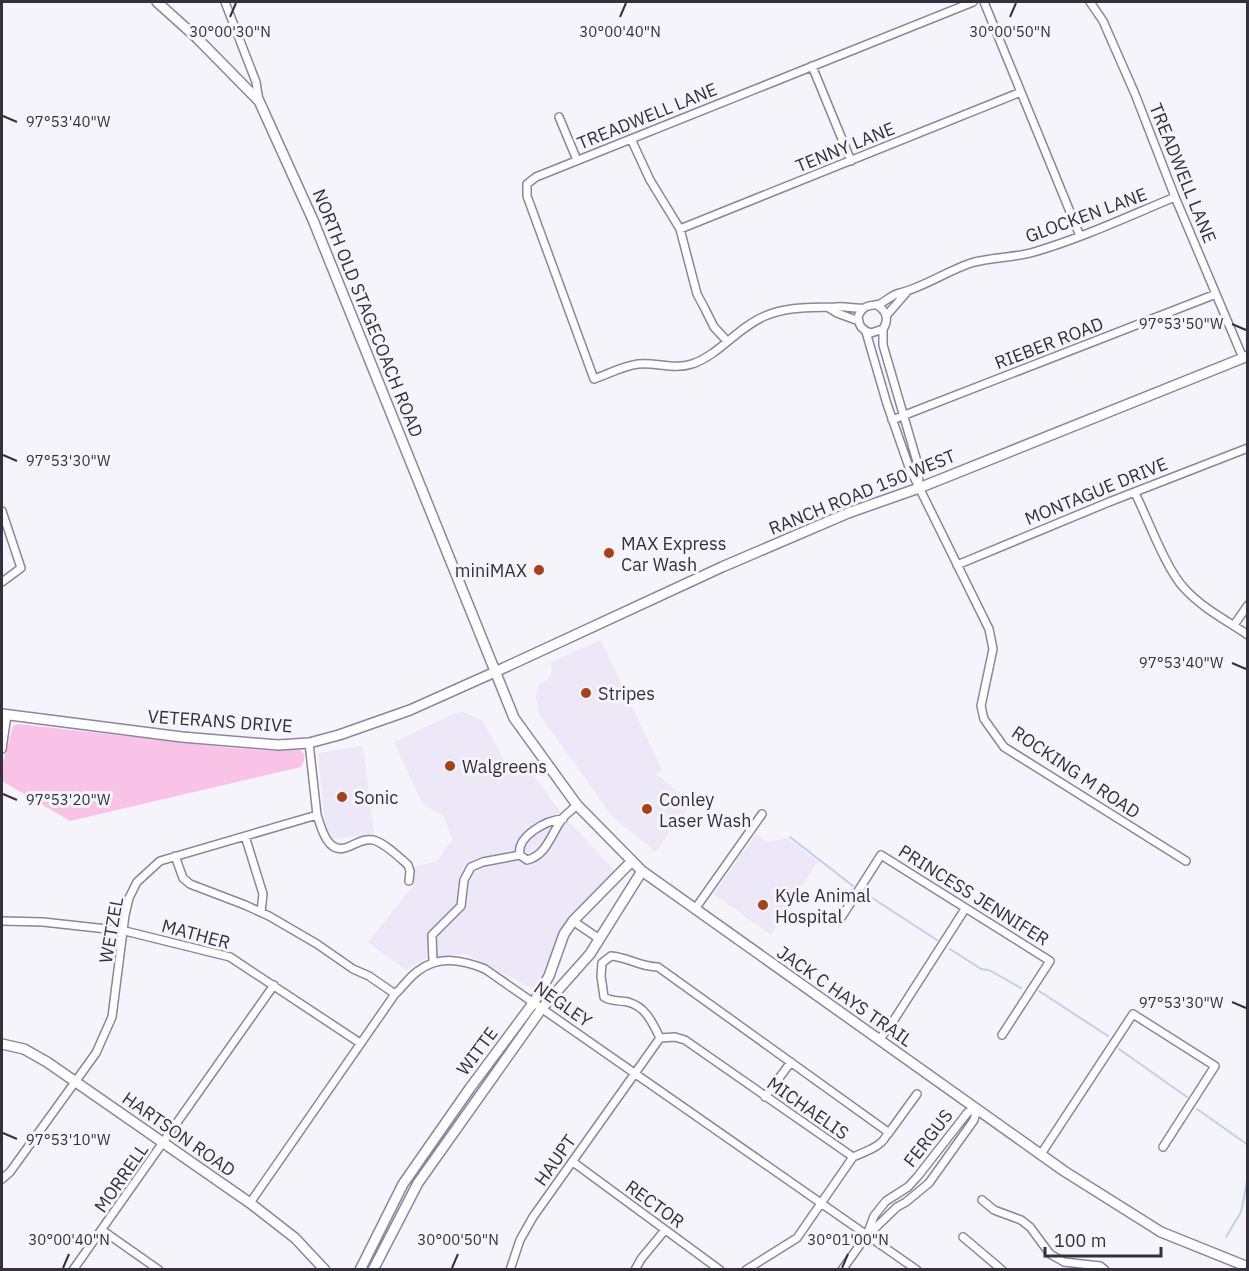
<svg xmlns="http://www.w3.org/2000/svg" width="1249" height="1271" font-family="'IBM Plex Sans',sans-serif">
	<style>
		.built { fill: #ece8f8 }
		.green { fill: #f9c2e7 }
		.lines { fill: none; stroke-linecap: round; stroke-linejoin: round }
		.stream { stroke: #b9d1f1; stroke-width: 2 }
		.street-casing { stroke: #8c84a2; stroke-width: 10 }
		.secondary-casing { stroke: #8c84a2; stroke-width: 12 }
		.street { stroke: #fff; stroke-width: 7 }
		.secondary { stroke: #fff; stroke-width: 9 }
		.ticks { fill: none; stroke: #34303d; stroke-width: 2 }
		.poi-dot { fill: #a74216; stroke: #f6f4fb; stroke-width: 2 }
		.labels { text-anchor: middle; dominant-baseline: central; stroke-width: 6; stroke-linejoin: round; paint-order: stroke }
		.street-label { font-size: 18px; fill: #34303d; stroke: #f6f4fb }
		.poi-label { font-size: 18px; fill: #34303d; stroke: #f6f4fb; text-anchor: start }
		.ticks-label { font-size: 15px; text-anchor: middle; fill: #34303d; stroke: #f6f4fb; stroke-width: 6; stroke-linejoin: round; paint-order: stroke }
	</style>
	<rect width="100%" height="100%" fill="#f6f4fb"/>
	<!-- built -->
	<path class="built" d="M601 640 662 770 656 774 692 803 655 852 612 816 539 714 536 697 539 684 548 679 552 672 551 662Z
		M464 712 483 721 508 767 522 759 561 813 616 872 571 917 544 977 536 990 466 954 427 958 406 970 368 942 414 885 415 866 436 862 452 840 444 817 422 803 394 742 455 713Z
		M363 746 374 834 331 839 325 822 318 753Z
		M756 834 767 842 787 838 818 861 771 935 713 894Z"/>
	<!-- green -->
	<path class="green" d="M18 724 233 748 274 751 299 749 304 754V761L301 767 70 821 2 781V766L13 726Z"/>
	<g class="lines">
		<!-- stream -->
		<path class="stream" d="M790 837 853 886
			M866 894 937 940
			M950 949 981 969 989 970 1021 988
			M1039 991 1108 1036
			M1119 1049 1187 1097
			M1197 1109 1248 1145
			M1226 1237 1241 1212 1248 1177"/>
		<!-- street casing -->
		<g class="street-casing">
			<path id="street" d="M225 2 256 82 259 101
				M984 2 1080 236
				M1090 2 1103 21 1135 94 1175 197 1243 358
				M812 66 851 161
				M559 117 577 160
				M631 139 650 180 680 229 697 294 705 309 714 327 727 341
				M680 229 1021 92
				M877 305C887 311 889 320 883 329L871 333C860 330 853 318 863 309 868 304 874 306 880 304 886 301 893 294 900 293 924 287 947 271 971 263 992 257 1014 258 1034 252 1082 238 1129 216 1175 197
				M829 308 837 313 859 321
				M864 308C854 309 846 306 836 307 812 308 789 306 765 316 738 327 719 355 692 364 674 370 656 362 638 364 623 366 608 374 594 379L527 196V184L536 177 973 2
				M886 316 906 293
				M883 329V345L918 465 919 485
				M866 332 887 404 909 467 989 629 993 649 981 706 984 719 1004 747 1186 861
				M892 420 1216 294
				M1135 493C1148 519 1166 569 1184 588 1202 608 1226 620 1248 635
				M2 511 21 568 2 582
				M957 565 1109 502 1248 448
				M1234 625 1248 605
				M2 749 7 715
				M317 815C321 827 327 853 345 848 355 845 362 838 373 840 385 843 399 857 408 865L410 871 409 881
				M245 836 263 894 261 912
				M520 855C516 836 547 820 563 819
				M175 856 183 878 190 884 245 905 269 916 317 944 353 969 369 976 395 994
				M695 909 762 814
				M2 921 43 922 125 931 230 957 360 1043
				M573 921 598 938
				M839 921 881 855 1050 961 1002 1035
				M611 956C628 957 639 967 658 967L888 1132C883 1147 866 1151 853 1157L685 1040 675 1037 660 1038C652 1022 646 1007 628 1002 619 1000 612 1002 604 997L601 976 602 963Z
				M433 962 432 935 461 906 464 880 471 867 483 862 520 855 527 860C547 855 551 834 562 819 566 814 572 810 577 805
				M879 1040 892 1023 965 909
				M765 1097 791 1062
				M888 1134 917 1094
				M1041 1154 1133 1014 1215 1066 1163 1147
				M573 1162 720 1270
				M2 1179 10 1172 96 1053 112 1017 125 915 129 898 137 882 160 861 317 815 309 743
				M982 1200 994 1210 1021 1220 1030 1227 1050 1254 1064 1262 1100 1266 1105 1270
				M250 1203 395 994C403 987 409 977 418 971 439 955 463 960 485 969L917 1270
				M102 1230 159 1270
				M869 1234 897 1207 906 1202 929 1183 974 1120 977 1109
				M963 1237 1002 1270
				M73 1270 274 985
				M510 1270 520 1240 533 1217 660 1038
				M635 1270 641 1259 665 1230
				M746 1270 797 1238 853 1157
				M842 1270 867 1235 874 1216 886 1201 908 1187 918 1176 968 1112 977 1109"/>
		</g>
		<!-- secondary casing -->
		<g class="secondary-casing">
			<path id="secondary" d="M157 2 197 38 259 101 313 220 514 718 577 805 642 871 1064 1171 1161 1232 1248 1267
				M2 714 182 737 278 745 309 743 339 735 410 710 495 672 722 567 848 513 919 488 1248 356
				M2 1044 24 1049 47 1062 250 1203 295 1238 325 1270
				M360 1270 403 1184 470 1088 534 1002 549 976 564 934 573 921 631 862
				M373 1270 418 1183 542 1008 590 954 642 871"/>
		</g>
		<!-- street -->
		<use href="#street" class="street"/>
		<!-- secondary -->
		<use href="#secondary" class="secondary"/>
	</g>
	<!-- ticks -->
	<path class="ticks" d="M230 17 236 3M620 17 626 3M1010 17 1016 3M3 116 17 122M1232 324 1246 330M3 455 17 461M1232 663 1246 669M3 794 17 800M1232 1002 1246 1008M3 1133 17 1139M63 1268 69 1254M452 1268 458 1254M842 1268 848 1254"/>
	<!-- markers -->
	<g class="poi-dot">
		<circle cx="609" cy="553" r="6"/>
		<circle cx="539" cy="570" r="6"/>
		<circle cx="586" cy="693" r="6"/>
		<circle cx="450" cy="766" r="6"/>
		<circle cx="342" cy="797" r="6"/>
		<circle cx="647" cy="809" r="6"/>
		<circle cx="763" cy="905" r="6"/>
	</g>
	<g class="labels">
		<!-- street labels -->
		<g class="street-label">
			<text transform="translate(647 116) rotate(-22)">TREADWELL LANE</text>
			<text transform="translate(845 147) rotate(-22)">TENNY LANE</text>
			<text transform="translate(1183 173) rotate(68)">TREADWELL LANE</text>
			<text transform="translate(1086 215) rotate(-20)">GLOCKEN LANE</text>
			<text transform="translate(368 313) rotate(68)">NORTH OLD STAGECOACH ROAD</text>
			<text transform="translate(1049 343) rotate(-21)">RIEBER ROAD</text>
			<text transform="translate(1096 491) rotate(-22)">MONTAGUE DRIVE</text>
			<text transform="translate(862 492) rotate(-22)">RANCH ROAD 150 WEST</text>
			<text transform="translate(220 721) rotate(4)">VETERANS DRIVE</text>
			<text transform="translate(1076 772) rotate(34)">ROCKING M ROAD</text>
			<text transform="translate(974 895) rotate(32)">PRINCESS JENNIFER</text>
			<text transform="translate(111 930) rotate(-80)">WETZEL</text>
			<text transform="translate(196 934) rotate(15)">MATHER</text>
			<text transform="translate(845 996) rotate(35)">JACK C HAYS TRAIL</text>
			<text transform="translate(563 1004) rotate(35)">NEGLEY</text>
			<text transform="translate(477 1051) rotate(-53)">WITTE</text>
			<text transform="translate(808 1108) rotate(35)">MICHAELIS</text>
			<text transform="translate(179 1134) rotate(35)">HARTSON ROAD</text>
			<text transform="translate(928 1138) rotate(-52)">FERGUS</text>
			<text transform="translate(555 1160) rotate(-55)">HAUPT</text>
			<text transform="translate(121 1178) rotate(-55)">MORRELL</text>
			<text transform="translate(655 1204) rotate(36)">RECTOR</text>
		</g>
		<!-- poi labels -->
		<g class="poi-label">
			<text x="621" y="543">MAX Express<tspan x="621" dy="21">Car Wash</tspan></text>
			<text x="527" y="570" text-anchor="end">miniMAX</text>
			<text x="598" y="693">Stripes</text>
			<text x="462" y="766">Walgreens</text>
			<text x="354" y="797">Sonic</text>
			<text x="659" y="799">Conley<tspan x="659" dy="21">Laser Wash</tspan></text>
			<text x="775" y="895">Kyle Animal<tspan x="775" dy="21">Hospital</tspan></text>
		</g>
	</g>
	<g class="ticks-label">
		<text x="230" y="37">30°00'30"N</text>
		<text x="620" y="37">30°00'40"N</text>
		<text x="1010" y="37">30°00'50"N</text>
		<text x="68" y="127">97°53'40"W</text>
		<text x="1181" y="329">97°53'50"W</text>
		<text x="68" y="466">97°53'30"W</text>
		<text x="1181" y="668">97°53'40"W</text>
		<text x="68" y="805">97°53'20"W</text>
		<text x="1181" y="1008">97°53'30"W</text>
		<text x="68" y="1145">97°53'10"W</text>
		<text x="69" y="1245">30°00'40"N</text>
		<text x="458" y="1245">30°00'50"N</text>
		<text x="848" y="1245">30°01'00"N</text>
	</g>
	<!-- border -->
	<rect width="1249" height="1271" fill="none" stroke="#34303d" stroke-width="6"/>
	<!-- scale -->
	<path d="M1045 1247v9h116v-9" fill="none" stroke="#34303d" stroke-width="3"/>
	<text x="1054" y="1247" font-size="18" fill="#34303d" stroke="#f6f4fb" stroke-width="4.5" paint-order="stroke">100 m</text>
</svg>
